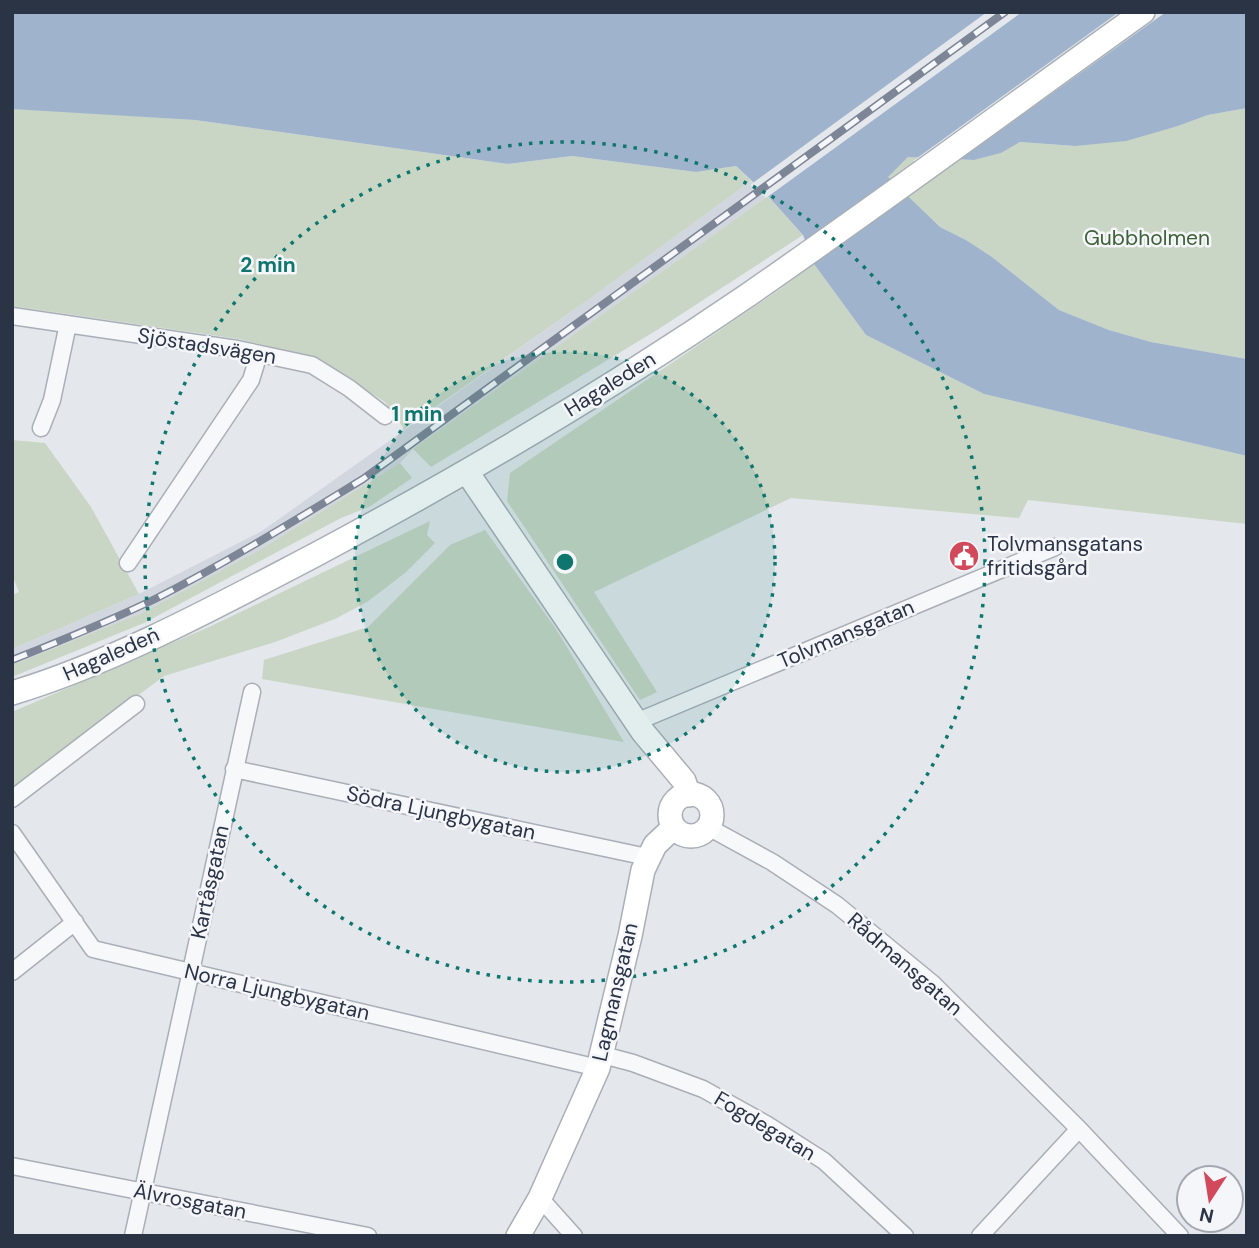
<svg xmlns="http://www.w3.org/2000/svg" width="1259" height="1248" font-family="'DM Sans',sans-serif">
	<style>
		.built { fill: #d2d6de }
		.green { fill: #c9d6c5 }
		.water { fill: #9fb4cc }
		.pier { fill: #e4e7ec }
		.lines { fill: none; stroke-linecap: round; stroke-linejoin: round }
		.street-casing { stroke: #a9aeb7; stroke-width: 19 }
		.secondary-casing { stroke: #a9aeb7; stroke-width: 26 }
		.street { stroke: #f7f8fa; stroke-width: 16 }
		.secondary { stroke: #fff; stroke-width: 23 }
		.rail-casing { stroke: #7d8696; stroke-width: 8 }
		.rail { stroke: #f4f6f9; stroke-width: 5; stroke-dasharray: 16; stroke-linecap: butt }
		.ring { fill: none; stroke: #0f766e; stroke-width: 3.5; stroke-dasharray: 3.5 7 }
		.labels { text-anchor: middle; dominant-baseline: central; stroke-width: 5; stroke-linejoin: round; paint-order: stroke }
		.park-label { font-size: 21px; fill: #3f6138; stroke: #f4f6f9 }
		.street-label { font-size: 21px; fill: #2b3445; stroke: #f4f6f9 }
		.poi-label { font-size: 21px; fill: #2b3445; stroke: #f4f6f9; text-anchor: start }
		.centre { fill: #0f766e; stroke: #f4f6f9; stroke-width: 3.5 }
		.ring-label { font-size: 21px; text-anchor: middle; font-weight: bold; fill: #0f766e; stroke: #f4f6f9; stroke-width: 5; stroke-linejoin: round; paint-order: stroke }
	</style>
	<rect width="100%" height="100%" fill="#e4e7ec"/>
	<!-- built -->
	<path class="built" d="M751 181 768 196 413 449 400 463 261 549 142 613 12 665V649L139 594 262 531 585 302Z"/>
	<!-- green -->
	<path class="green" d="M13 108 195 120 508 164 572 156 696 172 736 166 751 181 585 302 404 429 385 402 316 358 239 339 12 306Z
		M1247 108V359L1151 342 1109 330 1059 310 992 257 966 240 940 227 887 177 908 157 973 160 1001 153 1020 142 1075 146 1178 126 1208 115Z
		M768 196 803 235 657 330 431 467 413 449Z
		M814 264 866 335 984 394 1247 456V524L1028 500 1019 518 791 498 594 592 657 692 640 700 507 501 510 473 779 290Z
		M12 440 45 443 91 507 139 594 12 649V595L19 592 12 575Z
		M400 463 412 478 369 507 341 518 144 623 12 677V665L142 613 261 549Z
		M430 521 427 535 435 543 405 573 367 602 335 619 275 642 164 676 12 790V712L209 627Z
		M485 530 556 629 624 742 262 679 264 660 368 627 450 545Z"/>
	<!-- water -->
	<path class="water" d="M12 12H1247V108L1208 115 1178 126 1126 141 1075 146 1020 142 1001 153 974 160 908 157 888 177 940 227 966 240 992 257 1059 310 1109 330 1151 342 1247 359V456L984 394 866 335 814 264 803 235 768 196 736 166 696 172 572 156 508 164 195 120 12 109Z"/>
	<!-- pier -->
	<path class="pier" d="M987 12H1022L766 198 750 185Z
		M1119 12H1166L955 163 913 161Z"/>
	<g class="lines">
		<!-- street casing -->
		<g class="street-casing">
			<path id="street" d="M12 316 237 349 312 365 349 388 385 416
				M41 428 52 400 68 324
				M128 563 251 380 259 354
				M636 722 1055 547
				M234 769 647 857
				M12 799 136 704
				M708 827 772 862 837 905 932 983 1079 1129 1180 1236
				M12 833 93 949 598 1068
				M12 972 75 922
				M603 1055 633 1063 703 1089 766 1124 824 1161 905 1236
				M12 1166 368 1236
				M540 1198 574 1236
				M133 1236 252 692
				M980 1236 1079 1129"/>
		</g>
		<!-- secondary casing -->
		<g class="secondary-casing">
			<path id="secondary" d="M467 472 643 732 684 781 689 795
				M12 693C115 662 219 605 315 555 463 476 609 390 748 295 881 203 1012 106 1143 12
				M670 815a21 21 0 1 1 42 0a21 21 0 1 1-42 0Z
				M518 1236 540 1198 598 1068 630 936 643 870 655 845 674 827"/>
		</g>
		<!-- street -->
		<use href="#street" class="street"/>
		<!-- secondary -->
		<use href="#secondary" class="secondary"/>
		<!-- rail casing -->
		<g class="rail-casing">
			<path id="rail" d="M12 660C60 641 108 622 155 599 226 563 294 521 363 479L1005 12"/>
		</g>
		<!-- rail -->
		<use href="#rail" class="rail"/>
	</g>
	<!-- distance rings -->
	<circle cx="565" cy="562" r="210" fill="#0f766e" fill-opacity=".12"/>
	<g class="ring">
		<circle cx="565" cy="562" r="210"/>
		<circle cx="565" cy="562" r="420"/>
	</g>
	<!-- icons -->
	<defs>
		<g id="civic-disc" transform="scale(1.575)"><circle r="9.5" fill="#d1495b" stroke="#f4f6f9"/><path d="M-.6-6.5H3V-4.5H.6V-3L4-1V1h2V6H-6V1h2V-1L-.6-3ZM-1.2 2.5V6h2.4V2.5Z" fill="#fff"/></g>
	</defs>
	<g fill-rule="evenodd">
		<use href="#civic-disc" x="964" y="556"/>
	</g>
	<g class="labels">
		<!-- park labels -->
		<g class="park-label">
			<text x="1147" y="238">Gubbholmen</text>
		</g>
		<!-- street labels -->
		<g class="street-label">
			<text transform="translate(207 346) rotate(9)">Sjöstadsvägen</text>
			<text transform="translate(610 384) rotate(-32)">Hagaleden</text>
			<text transform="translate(846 634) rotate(-23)">Tolvmansgatan</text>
			<text transform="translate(111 654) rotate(-24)">Hagaleden</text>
			<text transform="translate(441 813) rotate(12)">Södra Ljungbygatan</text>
			<text transform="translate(210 882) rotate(-78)">Kartåsgatan</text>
			<text transform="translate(905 964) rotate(41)">Rådmansgatan</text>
			<text transform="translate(277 992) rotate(13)">Norra Ljungbygatan</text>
			<text transform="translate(615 992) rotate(-77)">Lagmansgatan</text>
			<text transform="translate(765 1126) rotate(31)">Fogdegatan</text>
			<text transform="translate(190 1201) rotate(11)">Älvrosgatan</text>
		</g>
		<!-- poi labels -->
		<g class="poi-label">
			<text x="987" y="544">Tolvmansgatans<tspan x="987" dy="24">fritidsgård</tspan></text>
		</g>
	</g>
	<circle cx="565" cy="562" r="10" class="centre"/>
	<g class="ring-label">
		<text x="268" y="272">2 min</text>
		<text x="417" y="421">1 min</text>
	</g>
	<!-- border -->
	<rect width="1259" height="1248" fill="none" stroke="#2b3445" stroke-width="28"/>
	<!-- north arrow -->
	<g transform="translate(1210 1199) rotate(192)"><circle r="33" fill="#f4f6f9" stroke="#a4a8b1" stroke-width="2"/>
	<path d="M0-5L12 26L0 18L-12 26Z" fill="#d1495b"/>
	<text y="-10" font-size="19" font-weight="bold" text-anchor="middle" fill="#2b3445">N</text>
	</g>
</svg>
